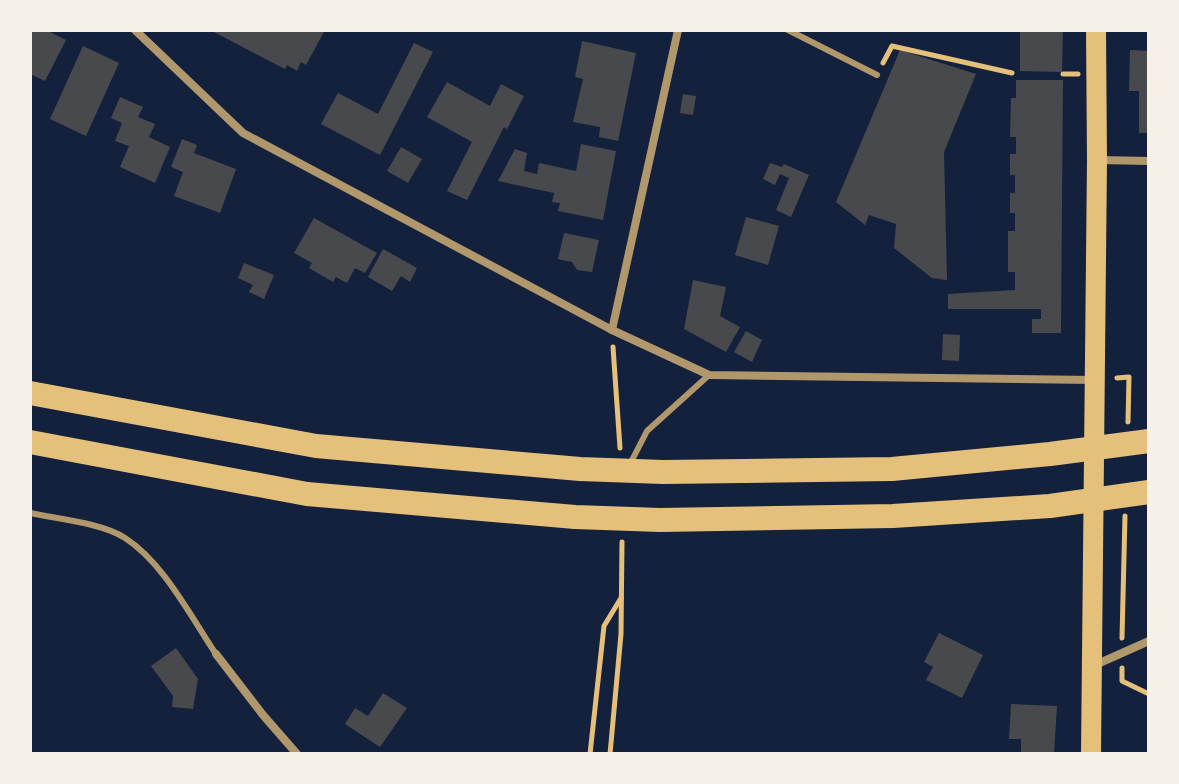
<svg xmlns="http://www.w3.org/2000/svg" width="1179" height="784" viewBox="0 0 1179 784" font-family="'Asap Condensed',sans-serif">
  <style>
    .building { fill: #48494c }
    .lines { fill: none; stroke-linecap: round; stroke-linejoin: round }
    .path { stroke: #e5c07b; stroke-width: 5 }
    .service { stroke: #b1986c; stroke-width: 6 }
    .minor { stroke: #b1986c; stroke-width: 8 }
    .primary { stroke: #e5c07b; stroke-width: 20 }
    .motorway { stroke: #e5c07b; stroke-width: 24 }
  </style>
  <rect width="100%" height="100%" fill="#14213d"/>
  <g class="building">
    <path d="M30 30H46L66 40 45 81 30 74Z"/>
    <path d="M210 30 282 31 325 30 306 65 301 62 297 71 287 65 285 69Z"/>
    <path d="M1020 30H1063L1062 72 1020 71Z"/>
    <path d="M582 41 636 53 618 141 599 137 600 127 573 122 583 79 575 77Z"/>
    <path d="M414 43 433 52 380 155 321 124 338 93 378 114Z"/>
    <path d="M83 46 119 63 86 136 50 119Z"/>
    <path d="M900 50 976 74 944 152 947 280 932 278 894 248 896 224 869 215 865 225 836 202Z"/>
    <path d="M1130 50 1149 51V133H1139V91H1129Z"/>
    <path d="M1016 80H1063L1061 333H1032V319H1041V309H948V294L1015 290V272H1008V231H1015V213H1010V193H1015V175H1010V154H1016V137H1010L1011 98H1016Z"/>
    <path d="M447 82 490 106 501 84 524 96 507 129 504 127 467 200 447 191 472 142 427 117Z"/>
    <path d="M683 94 696 96 693 115 680 113Z"/>
    <path d="M120 97 143 107 138 117 155 124 149 137 170 147 155 183 120 167 129 146 115 141 122 123 111 118Z"/>
    <path d="M182 139 197 145 194 153 236 169 220 213 174 196 183 172 171 167Z"/>
    <path d="M581 144 616 151 603 220 558 211 560 203 552 202 554 193 498 181 515 149 527 153 524 171 537 174 539 163 576 171Z"/>
    <path d="M401 147 422 159 408 183 387 171Z"/>
    <path d="M770 163 782 167 784 164 809 175 791 217 776 210 789 178 780 174 775 185 763 179Z"/>
    <path d="M746 217 779 226 768 265 735 255Z"/>
    <path d="M314 218 377 253 365 273 355 268 347 283 336 277 333 282 309 268 312 263 294 253Z"/>
    <path d="M564 233 599 240 592 272 577 270 572 262 558 259Z"/>
    <path d="M383 249 417 268 410 282 401 276 392 291 368 277Z"/>
    <path d="M244 263 274 275 264 299 249 292 253 285 238 278Z"/>
    <path d="M693 280 726 287 720 316 740 327 726 352 684 329Z"/>
    <path d="M746 331 762 340 752 362 734 352Z"/>
    <path d="M943 334 960 335 959 361 942 360Z"/>
    <path d="M939 633 983 655 962 698 926 680 933 667 924 662Z"/>
    <path d="M176 648 198 679 193 709 172 707 173 696 151 666Z"/>
    <path d="M383 693 407 708 380 747 345 724 355 708 368 716Z"/>
    <path d="M1011 704 1057 706 1054 754H1021V739H1009Z"/>
  </g>
  <g class="lines">
    <g class="path">
      <path d="M883 63 892 46 1012 73"/>
      <path d="M1063 74H1078"/>
      <path d="M613 347 620 448"/>
      <path d="M1117 378 1129 377 1128 422"/>
      <path d="M1122 638 1125 516"/>
      <path d="M1122 668V681L1149 694"/>
      <path d="M590 754 604 626 621 598"/>
      <path d="M610 754 621 634 622 542"/>
    </g>
    <g class="service">
      <path d="M788 30 877 75"/>
      <path d="M630 464 647 431 709 375"/>
      <path d="M30 513C58 519 102 523 125 538 163 562 191 617 216 654"/>
    </g>
    <g class="minor">
      <path d="M135 30 243 133 612 330 709 375 1094 380"/>
      <path d="M1098 160 1149 161"/>
      <path d="M612 330 678 30"/>
      <path d="M216 654 263 715 297 754"/>
      <path d="M1095 665 1149 641"/>
    </g>
    <path class="primary" d="M1091 754 1097 160 1096 30"/>
    <g class="motorway">
      <path d="M30 393 316 446 580 469 663 472 892 469 1050 454 1149 441"/>
      <path d="M30 442 307 494 575 517 660 520 893 516 1050 506 1149 492"/>
    </g>
  </g>
  <rect width="1179" height="784" fill="none" stroke="#f6f1e7" stroke-width="64"/>
</svg>
